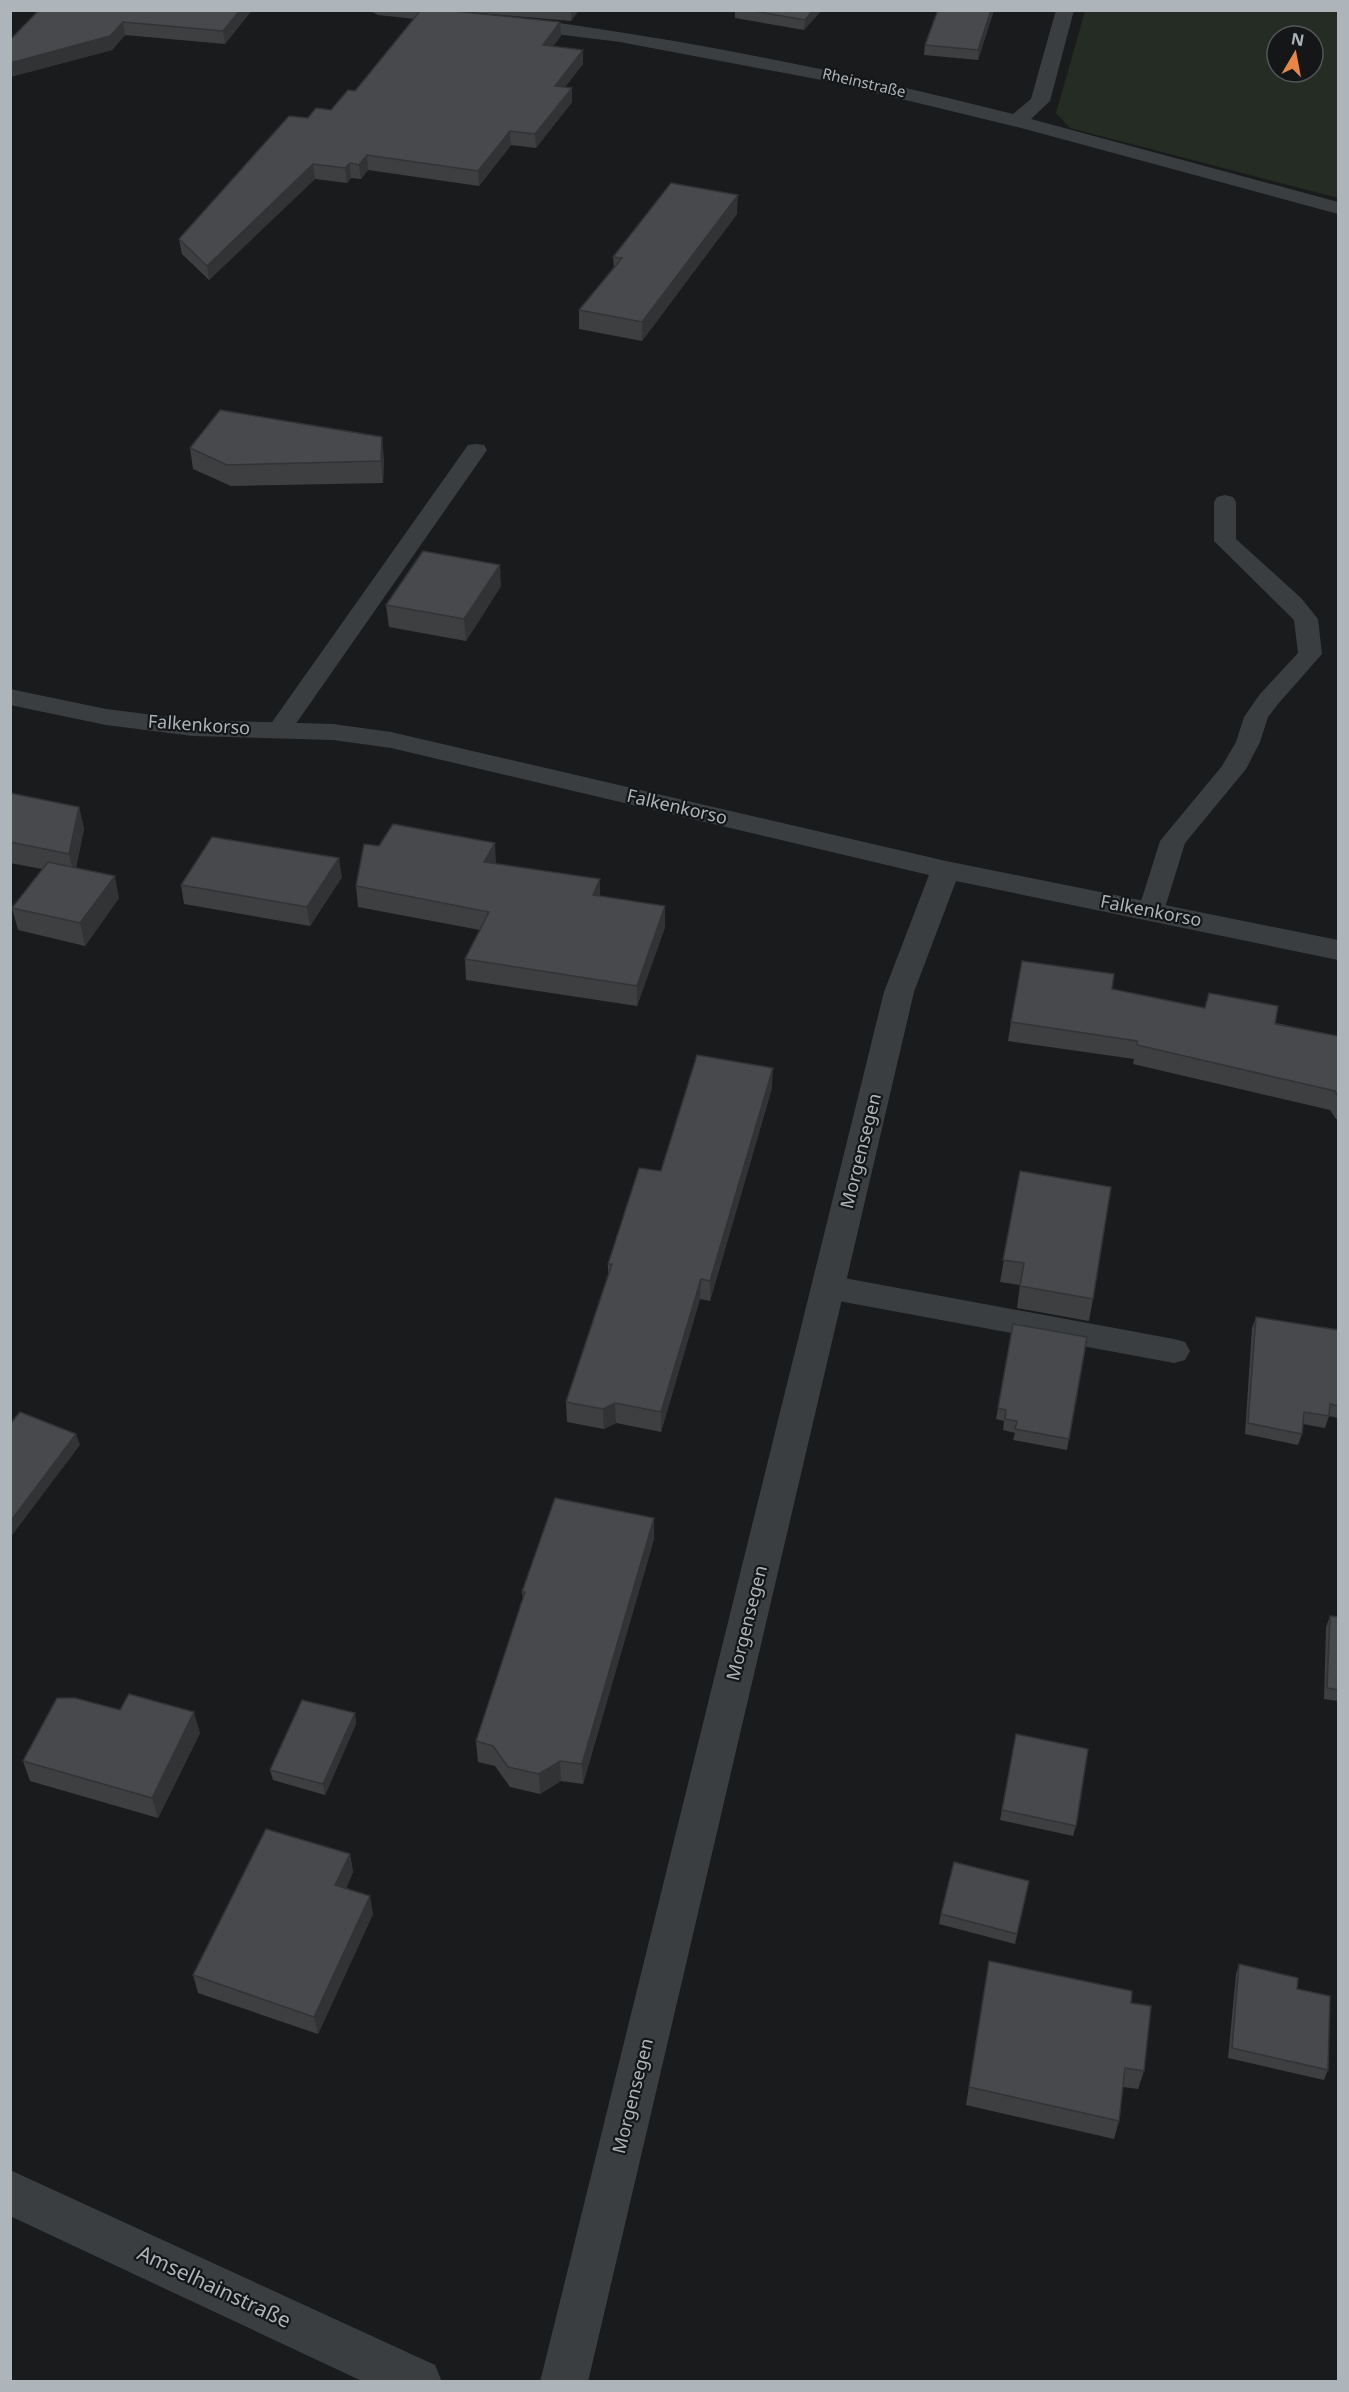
<svg xmlns="http://www.w3.org/2000/svg" width="1349" height="2392" viewBox="0 0 1349 2392" font-family="'Noto Sans',sans-serif">
  <style>
    .green { fill: #252c24; fill-rule: evenodd }
    .lines { fill: none; stroke-linecap: round; stroke-linejoin: round }
    .service { fill: #3b3e41; fill-rule: evenodd }
    .minor { fill: #3b3e41; fill-rule: evenodd }
    .wall { fill: #3d3f41 }
    .shaded-wall { fill: #323335 }
    .building { fill: #47494c; stroke: #323335; stroke-width: 1.5 }
    .labels { text-anchor: middle; stroke-width: 4.5; stroke-linejoin: round; paint-order: stroke }
    .far-street-label { font-size: 15px; fill: #adb5bb; stroke: #151617 }
    .street-label { font-size: 18px; fill: #adb5bb; stroke: #151617 }
    .near-street-label { font-size: 21px; fill: #adb5bb; stroke: #151617 }
  </style>
  <rect width="100%" height="100%" fill="#1a1b1c"/>
  <path class="green" d="M1085 11H1338V198L1070 128 1056 113ZM1277 36H1313V72H1277Z"/>
  <g class="lines">
    <g class="service">
      <path d="M476 444 484 445 487 450 288 735 279 737 270 735 267 730 270 725 468 445Z"/>
      <path d="M1225 495 1233 497 1236 502V539L1301 598 1314 614 1318 619 1322 654 1278 704 1268 717 1260 742 1246 769 1185 843 1164 911 1160 917 1151 920 1142 917 1138 911 1160 841 1222 766 1236 742 1244 717 1260 694 1298 653 1294 620 1214 541V502L1217 497Z"/>
      <path d="M828 1275 1174 1339 1185 1342 1190 1351 1185 1360 1174 1363 828 1299 817 1295 812 1287 817 1279Z"/>
    </g>
    <g class="minor">
      <path d="M369 10C387 10 463 5 472 18L463 24 378 15Z"/>
      <path d="M1056 10H1074L1050 101 1031 119 1338 202V214L1025 129 827 81 620 42 515 29 506 23 515 17C684 39 848 72 1013 114L1031 99Z"/>
      <path d="M10 689 106 709 193 720 333 724 391 732 946 861 1338 940V960L956 881 914 992 588 2382H540L884 992 929 875 391 748 333 740 193 736 106 725 10 705Z"/>
      <path d="M10 2170 435 2365 442 2382H364L10 2216Z"/>
    </g>
  </g>
  <g class="wall">
    <path d="M39 10H252L225 44 125 35 112 50 10 77V40Z"/>
    <path d="M445 10H579L571 21Z"/>
    <path d="M735 10H822L804 30 735 18Z"/>
    <path d="M994 10 978 60 924 55 925 45Z"/>
    <path d="M561 36 553 46 583 64 565 87 572 102 536 148 511 145 479 186 368 170 361 179 351 178 347 183 315 179 209 280 182 254 179 239 308 118 331 110 355 91Z"/>
    <path d="M737 214 642 341 579 329V310L614 268 613 257Z"/>
    <path d="M190 448 384 458 383 483 231 486 193 469Z"/>
    <path d="M501 586 466 641 389 627 386 605Z"/>
    <path d="M10 793 79 807 84 829 76 868 119 898 85 946 18 930 12 908 42 869 10 863Z"/>
    <path d="M496 864 600 879V896L665 927 637 1006 466 980 465 959 480 930 358 907 356 886Z"/>
    <path d="M342 877 310 926 184 904 181 885Z"/>
    <path d="M1112 989 1338 1036V1119H1336L1330 1110 1133 1064 1134 1059 1008 1041 1011 1022Z"/>
    <path d="M772 1088 710 1301 700 1299 661 1432 616 1423 604 1429 567 1422 566 1402 608 1275V1264L661 1171Z"/>
    <path d="M1020 1171 1093 1299 1089 1321 1017 1308 1020 1285 1000 1282Z"/>
    <path d="M1256 1317 1338 1330V1418L1329 1416 1325 1428 1303 1424 1302 1434 1298 1445 1245 1434 1252 1328Z"/>
    <path d="M1013 1324 1087 1337 1067 1450 1013 1440 1015 1433 1003 1430 1004 1421 996 1419Z"/>
    <path d="M654 1539 583 1784 561 1781 540 1794 510 1787 495 1766 478 1762 476 1741 523 1600 522 1592Z"/>
    <path d="M1330 1616 1338 1617V1701L1324 1699 1326 1627Z"/>
    <path d="M120 1710 200 1733 158 1818 30 1781 23 1761Z"/>
    <path d="M355 1713 356 1724 325 1795 273 1780 270 1770Z"/>
    <path d="M1016 1734 1076 1826 1073 1836 1000 1820Z"/>
    <path d="M350 1854 353 1872 346 1889 373 1914 318 2034 198 1993 193 1975Z"/>
    <path d="M1029 1881 1015 1944 939 1924 941 1914Z"/>
    <path d="M989 1961 1131 2003 1144 2071 1138 2089 1123 2087 1119 2121 1114 2139 966 2105Z"/>
    <path d="M1239 1964 1297 1989 1328 2070 1324 2080 1228 2058 1236 1974Z"/>
  </g>
  <g class="shaded-wall">
    <path d="M240 10H252L225 44 223 31Z"/>
    <path d="M572 10H579L571 21V11Z"/>
    <path d="M813 10H822L804 30 805 20Z"/>
    <path d="M991 10H994L978 60V50Z"/>
    <path d="M123 22 125 35 112 50 10 77V63Z"/>
    <path d="M560 22 561 36 544 59 543 45Z"/>
    <path d="M583 50V64L555 100V86Z"/>
    <path d="M572 88V102L536 148 535 134Z"/>
    <path d="M510 131 511 145 479 186 478 171Z"/>
    <path d="M367 155 368 170 361 179 359 165Z"/>
    <path d="M350 163 351 178 347 183 345 168Z"/>
    <path d="M313 164 315 179 209 280 207 266Z"/>
    <path d="M738 195 737 214 642 341V322Z"/>
    <path d="M382 437 384 458 383 483 381 461Z"/>
    <path d="M500 565 501 586 466 641 464 619Z"/>
    <path d="M79 807 84 829 74 876 69 854Z"/>
    <path d="M495 843 496 864 484 862Z"/>
    <path d="M339 858 342 877 310 926 307 907Z"/>
    <path d="M115 876 119 898 85 946 80 923Z"/>
    <path d="M600 879V900L593 895Z"/>
    <path d="M665 906V927L637 1006V986Z"/>
    <path d="M773 1068 772 1088 710 1301V1281Z"/>
    <path d="M701 1279 700 1299 661 1432V1412Z"/>
    <path d="M615 1403 616 1423 604 1429 603 1409Z"/>
    <path d="M76 1434 80 1445 10 1538V1522Z"/>
    <path d="M654 1518V1539L583 1784 582 1764Z"/>
    <path d="M194 1712 200 1733 158 1818 152 1798Z"/>
    <path d="M355 1713 356 1724 325 1795 323 1784Z"/>
    <path d="M560 1761 561 1781 540 1794 539 1774Z"/>
    <path d="M350 1854 353 1872 339 1903 335 1885Z"/>
    <path d="M370 1896 373 1914 318 2034 314 2017Z"/>
  </g>
  <g class="building">
    <path d="M39 10H240L223 31 123 22 110 36 10 63V40Z"/>
    <path d="M421 10H444L560 22 543 45 583 50 555 86 572 88 535 134 510 131 478 171 367 155 359 165 350 163 345 168 313 164 207 266 179 239 289 116 308 118 316 108 331 110 348 90 355 91Z"/>
    <path d="M748 10H813L805 20Z"/>
    <path d="M938 10H991L978 50 925 45Z"/>
    <path d="M671 183 738 195 642 322 579 310 622 258 613 257Z"/>
    <path d="M220 410 382 437 381 461 227 465 190 448Z"/>
    <path d="M423 551 500 565 464 619 386 605Z"/>
    <path d="M10 793 79 807 69 854 10 842Z"/>
    <path d="M393 824 495 843 484 862 600 879 593 895 665 906 637 986 465 959 489 912 356 886 364 844 379 846Z"/>
    <path d="M212 837 339 858 307 907 181 885Z"/>
    <path d="M48 862 115 876 80 923 12 908Z"/>
    <path d="M1022 961 1114 974 1112 989 1205 1008 1209 993 1278 1006 1275 1024 1338 1036V1096L1335 1091 1137 1045V1041L1011 1022Z"/>
    <path d="M697 1055 773 1068 710 1281 701 1279 661 1412 615 1403 603 1409 566 1402 612 1264H608L639 1168 661 1171Z"/>
    <path d="M1020 1171 1111 1187 1093 1299 1020 1286 1024 1263 1003 1260Z"/>
    <path d="M1256 1317 1338 1330V1406L1330 1404 1329 1416 1304 1412 1302 1434 1248 1423Z"/>
    <path d="M1013 1324 1087 1337 1069 1439 1015 1429 1017 1421 1005 1419 1006 1410 998 1408Z"/>
    <path d="M20 1412 76 1434 10 1522V1424Z"/>
    <path d="M555 1498 654 1518 582 1764 560 1761 539 1774 508 1767 493 1746 476 1741 525 1592H522Z"/>
    <path d="M1330 1616 1338 1617V1690L1327 1688Z"/>
    <path d="M129 1694 194 1712 152 1798 23 1761 57 1698H75L120 1710Z"/>
    <path d="M302 1700 355 1713 323 1784 270 1770Z"/>
    <path d="M1016 1734 1088 1749 1076 1826 1002 1810Z"/>
    <path d="M266 1829 350 1854 335 1885 370 1896 314 2017 193 1975Z"/>
    <path d="M954 1862 1029 1881 1017 1934 941 1914Z"/>
    <path d="M989 1961 1132 1991 1131 2003 1151 2006 1144 2071 1125 2068 1119 2121 969 2087Z"/>
    <path d="M1239 1964 1298 1978 1297 1989 1330 1996 1328 2070 1232 2048Z"/>
  </g>
  <g class="labels">
    <g class="far-street-label">
      <text transform="translate(864 83) rotate(13)" y="5">Rheinstraße</text>
    </g>
    <g class="street-label">
      <text transform="translate(199 725) rotate(4)" y="6">Falkenkorso</text>
      <text transform="translate(677 807) rotate(13)" y="6">Falkenkorso</text>
      <text transform="translate(1151 911) rotate(11)" y="6">Falkenkorso</text>
      <text transform="translate(861 1151) rotate(-76)" y="6">Morgensegen</text>
      <text transform="translate(747 1623) rotate(-76)" y="6">Morgensegen</text>
      <text transform="translate(633 2096) rotate(-76)" y="6">Morgensegen</text>
    </g>
    <g class="near-street-label">
      <text transform="translate(214 2287) rotate(25)" y="7">Amselhainstraße</text>
    </g>
  </g>
  <rect width="1349" height="2392" fill="none" stroke="#adb5bb" stroke-width="24"/>
  <g transform="translate(1295 54) rotate(10)"><circle r="28" fill="#151617" stroke="#525659" stroke-width="1.5"/>
  <path d="M0-4.5L10 22L0 15L-10 22Z" fill="#ea8644"/>
  <text y="-9" font-size="16" font-weight="bold" text-anchor="middle" fill="#adb5bb">N</text>
  </g>
</svg>
